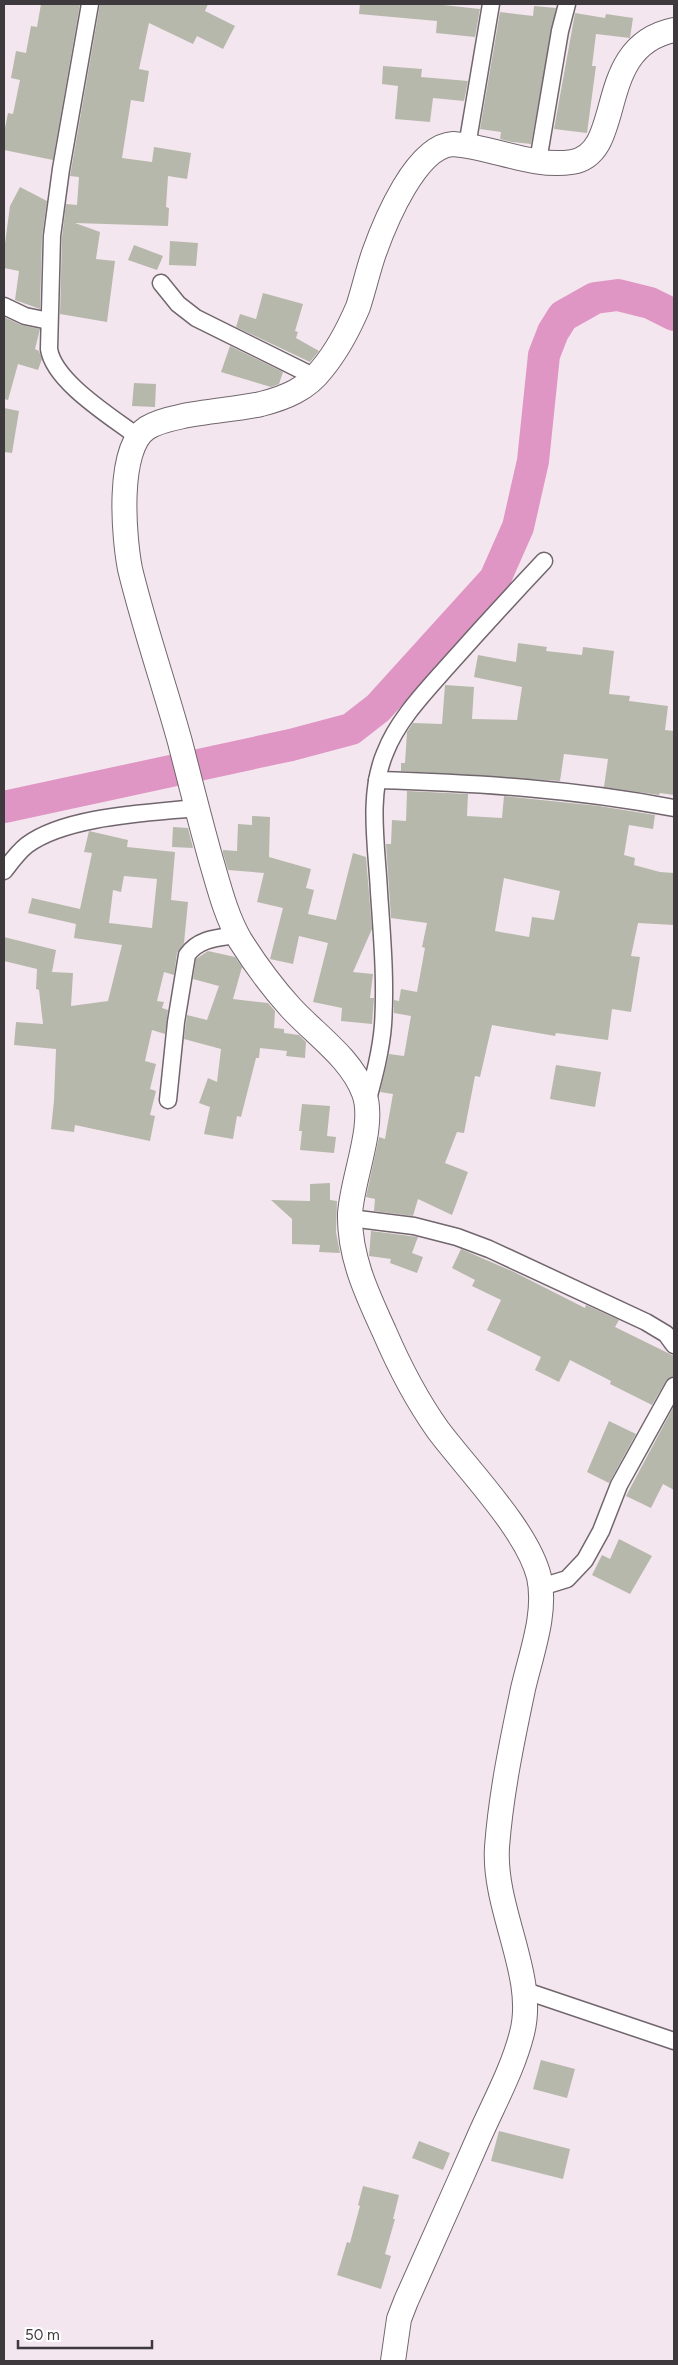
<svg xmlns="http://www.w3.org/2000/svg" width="678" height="2365" viewBox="0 0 678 2365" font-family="Figtree,sans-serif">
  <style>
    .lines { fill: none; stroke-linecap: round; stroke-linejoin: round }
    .river { stroke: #df96c5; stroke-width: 32 }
    .building { fill: #b6b8ab; fill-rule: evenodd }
    .street-casing { stroke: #71666d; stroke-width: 19 }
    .secondary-casing { stroke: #71666d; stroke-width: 26 }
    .street { stroke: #fff; stroke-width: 16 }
    .secondary { stroke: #fff; stroke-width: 24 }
  </style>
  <rect width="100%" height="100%" fill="#f4e6ee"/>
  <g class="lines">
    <path class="river" d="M4 807 291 745 351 729 378 708 495 579 518 527 533 461 544 355 553 332 563 316 595 298 618 295 650 303 674 315"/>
  </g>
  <g class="building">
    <path d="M41 4H80L53 160 4 150V133L8 113 13 114 20 80 11 78 16 51 26 53 31 26 37 27Z"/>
    <path d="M100 4H208L205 11 235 26 223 49 197 36 193 44 149 23 139 69 149 71 144 102 131 100 122 158 152 162 154 147 191 153 187 179 168 176 166 207 169 208 168 226 75 223 100 232 96 259 115 261 107 322 60 314 62 237 66 204 77 205 79 177 70 176Z"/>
    <path d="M360 4H434L480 9 475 37 436 33 437 21 359 14Z"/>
    <path d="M534 6 556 8 531 144 512 142 500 139 501 132 480 129 500 12 533 16Z"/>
    <path d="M575 13 605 18 606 14 633 18 630 38 596 34 592 66H596L587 133 554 129Z"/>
    <path d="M383 66 422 69 421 77 468 81 464 101 433 98 430 122 395 119 398 86 382 84Z"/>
    <path d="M20 187 47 201 42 236 40 309 15 300 19 271 4 268V251L10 206Z"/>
    <path d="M170 241 198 243 196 266 169 265Z"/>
    <path d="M134 245 163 256 157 270 128 260Z"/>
    <path d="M263 293 303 304 295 331 298 332 296 338 319 351 310 362 236 327 240 314 256 319Z"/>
    <path d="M4 317 21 325 40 329 35 349 39 351 42 359 38 370 18 364 8 400 4 399Z"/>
    <path d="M230 346 283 372 279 384 271 387 221 372Z"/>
    <path d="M134 383 156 384 155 407 132 406Z"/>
    <path d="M4 408 19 411 12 453 4 452Z"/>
    <path d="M518 643 547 647 546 651 582 655 583 647 614 651 609 694 630 696 629 701 668 706 665 730 674 731V795L660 793 659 795 604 787 608 759 564 754 560 781 401 771V763H405L407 732 413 723 442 724 445 685 474 687 472 719 517 720 522 687 474 677 478 655 516 662Z"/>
    <path d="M407 791 468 794 467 816 502 818 504 796 599 806 655 815 653 829 629 825 624 855 635 858 634 865 660 872 674 873V925L638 923 631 956 640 957 631 1012 612 1009 608 1040 556 1033 555 1036 492 1025 480 1077 475 1076 464 1133 457 1132 445 1163 468 1172 452 1215 418 1199 413 1216 374 1211 375 1199 366 1197 379 1137 385 1139 393 1094 380 1092 389 1054 404 1056 411 1016 394 1013V1000L399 1001 401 989 417 992 425 948 422 947 427 923 391 918 386 844H391L392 820 406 821ZM504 878 560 891 554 920 532 917 529 937 495 931Z"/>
    <path d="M252 816 270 817 269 857 311 869 306 888 314 890 308 914 336 920 353 853 366 857 372 929 353 972 373 974 370 998H374L372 1024 341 1021 342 1008 313 1002 328 943 299 936 293 964 270 959 283 908 257 902 264 873 228 870 223 853V850L237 851 238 824 252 825Z"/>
    <path d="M173 827 188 828 193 848 172 847Z"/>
    <path d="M89 831 128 840 127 847 175 852 171 900 188 902 184 943 177 953 174 975 164 972 157 1001 164 1002 162 1008 168 1010 165 1034 152 1030 145 1061 156 1064 150 1089 156 1091 150 1115 155 1116 150 1141 75 1125 74 1132 51 1129 54 1101 56 1049 14 1045 16 1022 43 1024 39 990 36 989 37 969 4 961V937L56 950 52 972 73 973 71 1006 108 1001 122 945 74 938 76 924 28 913 32 898 80 909 92 853 84 852ZM124 876 157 879 152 928 109 923 113 890 121 892Z"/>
    <path d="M208 951 235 957 242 967 233 999 268 1003 275 1011 274 1028 284 1029V1033L299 1035 306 1042 305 1058 286 1056 287 1051 260 1048 259 1058H256L241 1117 237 1116 233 1139 204 1134 210 1107 199 1103 208 1078 217 1082 221 1049 184 1039 187 1015 207 1020 219 986 193 979 196 959Z"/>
    <path d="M556 1065 601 1072 595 1107 550 1099Z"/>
    <path d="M302 1104 330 1106 327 1136 336 1137 334 1153 300 1150 302 1131H299Z"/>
    <path d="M330 1183V1200L337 1201 336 1232 340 1253 319 1252 320 1245 292 1244V1219L271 1200 310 1201V1184Z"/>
    <path d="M371 1231 418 1237 412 1253 423 1257 417 1273 390 1263 391 1259 369 1256Z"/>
    <path d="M461 1249 512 1271 585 1308 586 1305 619 1320 615 1327 674 1356V1376L666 1381 652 1405 610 1384 611 1381 570 1360 559 1382 535 1370 541 1357 487 1330 501 1300 472 1286 475 1280 452 1268Z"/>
    <path d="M674 1406V1490L663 1484 651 1508 626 1496Z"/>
    <path d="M609 1421 636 1434 609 1483 587 1472Z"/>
    <path d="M619 1539 652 1556 630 1594 592 1575 602 1555 610 1559Z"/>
    <path d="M541 2060 575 2069 567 2098 533 2089Z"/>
    <path d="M499 2131 570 2149 563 2179 491 2161Z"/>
    <path d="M419 2141 450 2153 443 2170 412 2158Z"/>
    <path d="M363 2186 399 2195 393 2219H395L385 2254 391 2256 381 2289 337 2275 347 2242 350 2243 360 2206 358 2205Z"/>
  </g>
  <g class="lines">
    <defs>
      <g id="street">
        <path d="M90 4 61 169 52 236 49 349C54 382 112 417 138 437"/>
        <path d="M467 146 491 4"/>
        <path d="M538 161 560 31 567 4"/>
        <path d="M161 283 178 304 196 318 315 377"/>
        <path d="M4 306 25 316 49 321"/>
        <path d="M377 780C478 783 575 789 674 808"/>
        <path d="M4 871C11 862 18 852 27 845 66 816 148 813 196 808"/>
        <path d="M168 1100 176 1022 187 955C199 938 218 938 237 935"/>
        <path d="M367 1103C374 1077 381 1051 383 1025 386 981 382 936 379 892 377 848 367 795 385 753 397 721 424 693 447 667 479 631 511 596 544 561"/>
        <path d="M350 1218 414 1226 457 1237 489 1249 646 1322 666 1334 674 1345"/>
        <path d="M541 1587 567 1579 585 1560 601 1531 619 1485 674 1386"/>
        <path d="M523 1990 674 2041"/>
      </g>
      <path id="secondary" d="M393 2361 399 2319 406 2301C430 2247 455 2192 479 2137 494 2103 513 2069 522 2033 537 1976 493 1909 497 1847 501 1794 512 1741 523 1689 531 1654 547 1613 539 1577 528 1531 468 1470 438 1430 416 1399 399 1366 384 1331 367 1294 349 1256 350 1214 352 1178 376 1125 364 1093 351 1058 316 1035 291 1008 272 987 255 964 240 940 226 916 219 887 211 860 200 821 190 781 180 742 164 684 144 627 130 569 124 538 116 448 147 428 171 413 230 411 261 404 285 398 307 389 322 369 337 351 349 328 358 307 364 289 368 270 374 253 385 222 416 146 453 144 493 147 532 168 572 162 627 153 592 47 674 30"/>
    </defs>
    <use href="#street" class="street-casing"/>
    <use href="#secondary" class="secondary-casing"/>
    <use href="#street" class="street"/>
    <use href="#secondary" class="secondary"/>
  </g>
  <rect width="678" height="2365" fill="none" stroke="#3e393c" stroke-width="10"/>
  <path d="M18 2340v8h134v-8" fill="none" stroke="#3e393c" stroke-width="2.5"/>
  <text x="25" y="2340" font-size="15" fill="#3e393c" stroke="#ffffff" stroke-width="4" paint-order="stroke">50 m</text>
</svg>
